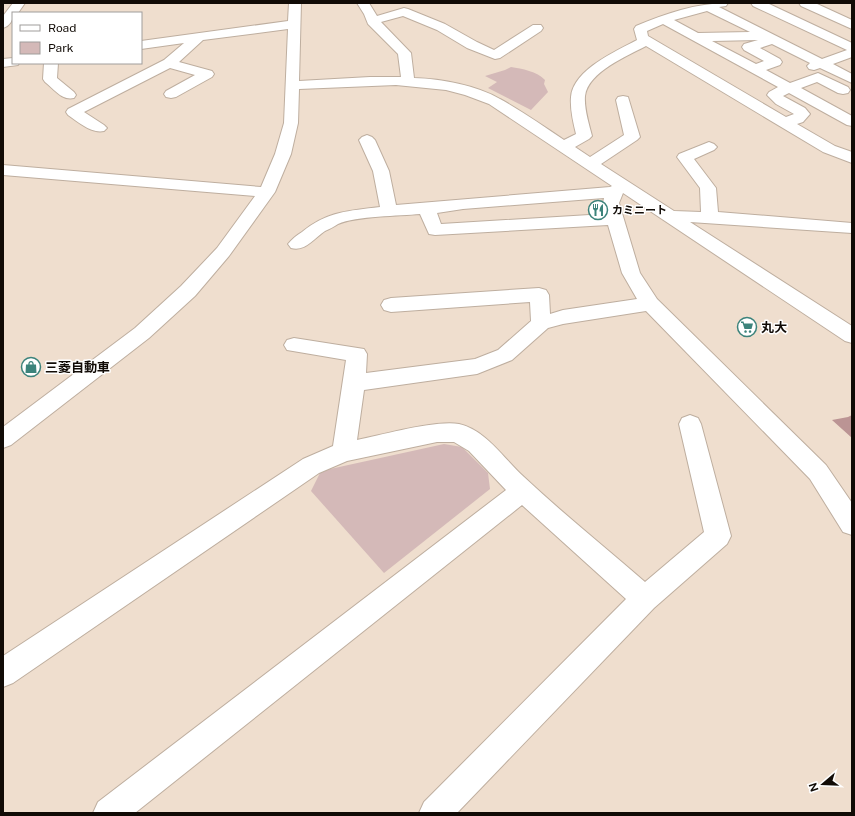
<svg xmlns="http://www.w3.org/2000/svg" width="855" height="816" viewBox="0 0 855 816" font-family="'Public Sans','Noto Sans JP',sans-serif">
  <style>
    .green { fill: #d4b9b8 }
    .forest { fill: #bb9494 }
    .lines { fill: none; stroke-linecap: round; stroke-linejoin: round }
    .minor-casing { stroke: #beae9f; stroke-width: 2 }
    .minor { fill: #fff; fill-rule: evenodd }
    .labels { text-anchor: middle; stroke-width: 3; stroke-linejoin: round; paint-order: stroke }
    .far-poi-label { font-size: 11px; font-weight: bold; fill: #110b06; stroke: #fff; text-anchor: start }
    .poi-label { font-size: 13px; font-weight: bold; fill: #110b06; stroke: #fff; text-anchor: start }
  </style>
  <rect width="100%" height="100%" fill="#efdece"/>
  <g class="green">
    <path d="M511 67C522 69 537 71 545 80L544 84 548 92 531 110 488 88 497 82 485 76 505 70Z"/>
    <path d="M444 444 462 447 488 473 490 489 384 573 311 491 321 471Z"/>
  </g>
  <path class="forest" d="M852 415V438L832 420 848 417Z"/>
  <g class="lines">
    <defs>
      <g id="minor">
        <path d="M13 3H25L18 13H13C13 20 10 26 3 28V16Z"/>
        <path d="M289 3H301L299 81 370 77H401L398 54 368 24 364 14 357 3H369L377 16 404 8 408 9 445 24 477 42 494 50 533 25H541L543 28 541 31 500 58 495 59 467 48 437 30 403 16 381 22 411 53 414 78C442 79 476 85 500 99 522 111 543 126 564 140L576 134C573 122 570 109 571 97 573 70 616 51 637 40L634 29 636 26C665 14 696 3 728 3L726 6 719 7 822 59 847 50 753 6 751 3H767L852 43V57L833 64 852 74V83L820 68 814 70 809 69 807 66 810 63 772 44 760 48 780 59 782 62 780 65 766 70 790 83 818 73 848 87 850 90 848 93 843 94 838 93 817 82 801 88 852 116V126L847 125 789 93 783 96 805 108 810 114 803 122 797 124 835 146 852 152V163L823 152 646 46C627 56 588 72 585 96 584 109 589 124 592 136L589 139 575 147 590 157 624 135 616 100 618 97 623 96 628 97 640 137 637 140 601 164 674 211 701 212 700 188 677 157 679 154 709 142 714 144 717 147 714 150 694 159 716 188 718 212 852 223V233L690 222 852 326V343L845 341 623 193 619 203 640 273 657 299 826 465 852 503V535L843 532 810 479 646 311 563 324 548 328 512 360 477 374 364 390 357 440C382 435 435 420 459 424 486 430 504 459 524 477 562 513 605 547 645 582L704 532 679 424 682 418 690 415 698 418 701 424 731 536 727 544 654 608 457 813H419L424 802 626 599 522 505 135 813H93L98 802 506 490 469 451 454 442H437L347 461 319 473 13 683 3 687V656L303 459 333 446 346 360 287 350 284 345 287 340 294 338 364 349 367 354 366 373 475 359 498 350 531 321 530 302 391 312 384 310 381 305 384 300 391 298 539 288 546 290 549 295 550 314 563 310 637 299 622 273 608 225 435 235 429 234 420 214C400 216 356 216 338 224 334 227 329 229 325 231 313 239 305 252 291 248L288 244C292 239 297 235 302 232 328 211 348 211 380 207L373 171 359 140 362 137 367 135 372 137 375 140 389 171 396 205 610 187 612 186 489 104 465 95 446 90 396 85 299 89 298 123 291 154 275 192 229 256 195 296 149 338 11 445 3 448V427L135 328 181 286 217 248 255 196 3 175V165L261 187 275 154 284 123 288 29 203 40 179 62 212 71 214 74 212 77 176 97 171 98 166 97 164 94 166 91 195 75 170 68 84 112 104 125 107 128 104 131C92 134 78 122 68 115L66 112 68 109 164 60 184 43 141 49V41L288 21ZM707 11 750 32 698 33 674 20ZM663 24 778 87 769 92 767 95 776 104 794 114 786 117 648 36 647 31ZM758 40 744 44 742 47 744 50 764 61 756 64 712 41ZM604 198 603 203 606 214 441 224 437 213 463 209Z"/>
        <path d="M799 3H815L852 20V29L801 6Z"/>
        <path d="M13 58V63H19L18 65 3 67V59Z"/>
        <path d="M44 63H58L57 78 74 92 76 95 74 98C62 101 54 89 45 82L43 79Z"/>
      </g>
    </defs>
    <use href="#minor" class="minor-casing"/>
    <use href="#minor" class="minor"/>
  </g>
  <defs>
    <symbol id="restaurant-ring" viewBox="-11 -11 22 22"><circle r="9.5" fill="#fff" stroke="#3c837b" stroke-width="1.5"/><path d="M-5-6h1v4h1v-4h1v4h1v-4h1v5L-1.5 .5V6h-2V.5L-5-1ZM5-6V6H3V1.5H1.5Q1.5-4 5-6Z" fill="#3c837b"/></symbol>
    <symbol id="supermarket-ring" viewBox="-11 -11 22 22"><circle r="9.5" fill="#fff" stroke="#3c837b" stroke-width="1.5"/><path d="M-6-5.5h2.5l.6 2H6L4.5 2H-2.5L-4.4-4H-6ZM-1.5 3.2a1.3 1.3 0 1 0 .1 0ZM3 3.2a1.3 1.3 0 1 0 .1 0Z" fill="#3c837b"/></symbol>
    <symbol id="shop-ring" viewBox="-11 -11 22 22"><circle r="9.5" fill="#fff" stroke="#3c837b" stroke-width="1.5"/><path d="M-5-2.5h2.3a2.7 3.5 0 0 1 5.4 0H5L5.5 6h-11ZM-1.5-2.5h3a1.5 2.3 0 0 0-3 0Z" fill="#3c837b"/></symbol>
  </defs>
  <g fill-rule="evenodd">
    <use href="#restaurant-ring" x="587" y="199" width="22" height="22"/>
    <use href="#supermarket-ring" x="736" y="316" width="22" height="22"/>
    <use href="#shop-ring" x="20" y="356" width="22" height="22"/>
  </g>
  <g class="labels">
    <g class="far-poi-label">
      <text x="612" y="214">カミニート</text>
    </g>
    <g class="poi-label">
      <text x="761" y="332">丸大</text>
      <text x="45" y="372">三菱自動車</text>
    </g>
  </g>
  <rect width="855" height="816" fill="none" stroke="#110b06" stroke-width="8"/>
  <rect x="12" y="12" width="130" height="52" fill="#ffffff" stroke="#a09d9b"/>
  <rect x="20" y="25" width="20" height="6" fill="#ffffff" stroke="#a09d9b"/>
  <text x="48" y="32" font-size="12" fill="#110b06">Road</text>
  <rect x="20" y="42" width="20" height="12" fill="#d4b9b8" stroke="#a09d9b"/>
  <text x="48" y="52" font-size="12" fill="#110b06">Park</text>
  <g transform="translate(823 784) rotate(251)" stroke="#ffffff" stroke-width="3" paint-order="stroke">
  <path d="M0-3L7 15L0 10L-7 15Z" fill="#110b06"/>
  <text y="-6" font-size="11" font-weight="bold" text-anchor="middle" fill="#110b06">N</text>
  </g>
</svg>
